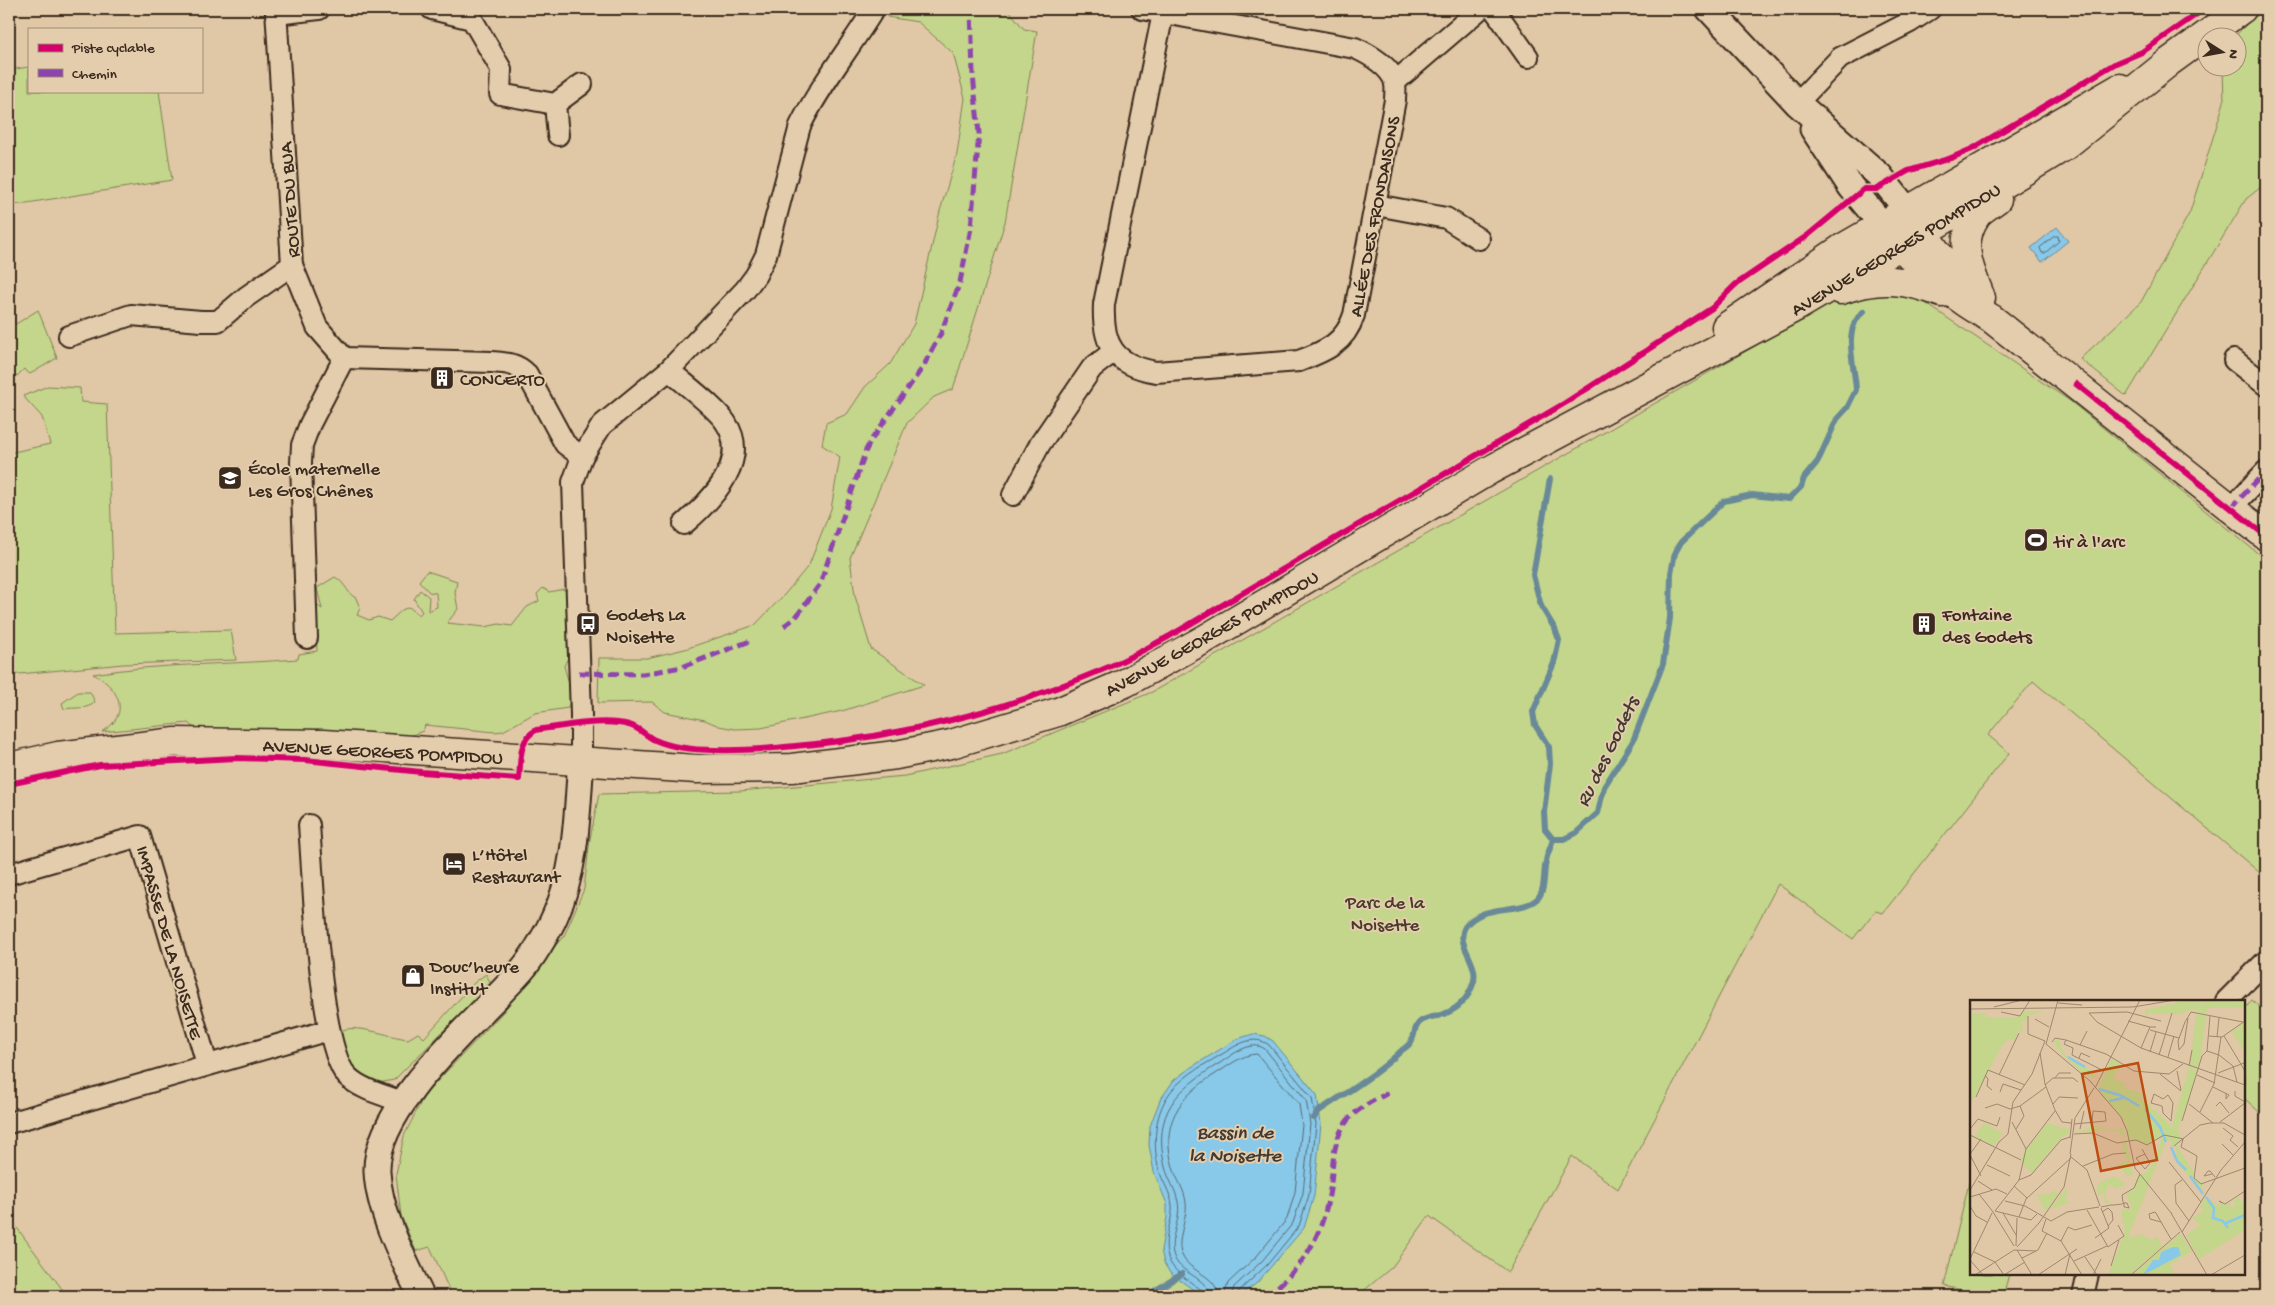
<svg xmlns="http://www.w3.org/2000/svg" width="2275" height="1305" viewBox="0 0 2275 1305" font-family="'Gochi Hand',sans-serif">
  <style>
    .green { fill: #c3d68b; stroke: #7f8054 }
    .water { fill: #88c8e9; stroke: #698998 }
    .lines { fill: none; stroke-linecap: round; stroke-linejoin: round }
    .shore { stroke: #5a696f; stroke-width: 1 }
    .stream { stroke: #698998; stroke-width: 6 }
    .minor-casing { stroke: #3b2a1e; stroke-width: 24 }
    .tertiary-casing { stroke: #3b2a1e; stroke-width: 29 }
    .secondary-casing { stroke: #3b2a1e; stroke-width: 31 }
    .minor { stroke: #e3cdad; stroke-width: 20 }
    .tertiary { stroke: #e3cdad; stroke-width: 25 }
    .secondary { stroke: #e3cdad; stroke-width: 28 }
    .quiet { stroke: #8e44ad; stroke-width: 5; stroke-dasharray: 10 5; stroke-linecap: butt }
    .cycleway-casing { stroke: #e3cdad; stroke-width: 9 }
    .cycleway { stroke: #d6006c; stroke-width: 6 }
    .labels { text-anchor: middle; stroke-width: 4; stroke-linejoin: round; paint-order: stroke }
    .street-label { font-size: 19px; fill: #3b2a1e; stroke: #e3cdad }
    .poi-label { font-size: 19px; fill: #3b2a1e; stroke: #e3cdad; text-anchor: start }
    .park-label { font-size: 19px; fill: #493b29; stroke: #e3cdad }
    .water-label { font-size: 20px; font-style: italic; fill: #433a32; stroke: #e3cdad }
    .inset-river { fill: none; stroke: #88c8e9; stroke-width: 2.5 }
    .inset-road { fill: none; stroke: #9e886f; stroke-width: 1 }
    .view { fill: #bd4d10; fill-opacity: 0.15; stroke: #bd4d10; stroke-width: 2.5 }
    .inset-edge { fill: none; stroke: #3b2a1e; stroke-width: 2.5 }
  </style>
  <rect width="100%" height="100%" fill="#e0c7a5"/>
  <filter id="ink" filterUnits="userSpaceOnUse"><feTurbulence type="fractalNoise" baseFrequency=".02" numOctaves="2"/><feDisplacementMap in="SourceGraphic" scale="10" xChannelSelector="R" yChannelSelector="G"/><feConvolveMatrix kernelMatrix="1 2 1 2 8 2 1 2 1" color-interpolation-filters="sRGB"/></filter>
  <g filter="url(#ink)">
    <g class="green">
      <path d="M891 9H1011V13L1024 29 1037 31 1005 222 953 389 934 397 907 423 850 558 855 596 871 649 924 685 842 711 761 728 735 729 719 726 705 720 665 712 652 702 598 703 599 658H647L685 649 755 625 785 594 809 565 831 509 840 457 822 445 826 423 847 414 865 387 890 364 914 324 940 211 957 154 965 98 953 53 918 22 887 17Z"/>
      <path d="M2266 9V183L2246 199 2126 396 2080 359 2141 302 2190 212 2224 102 2223 68H2238V38L2234 37 2251 20Z"/>
      <path d="M29 67V91H159L172 180 14 205 11 181H9V70Z"/>
      <path d="M1856 288 1912 294 2070 401 2266 560V878L2033 681 1988 735 2009 753 1883 913 1875 911 1853 939 1778 884 1618 1189 1572 1156 1508 1272 1429 1216 1392 1267 1361 1293 1365 1296H452L430 1247 416 1251 401 1216 396 1174 404 1136 425 1094 504 1011 540 963 564 936 584 889 590 839 599 794 740 791 905 776 1002 754 1152 692Z"/>
      <path d="M9 310 16 324 38 310 57 358 30 374 24 369 17 376 9 368 12 361 9 357Z"/>
      <path d="M48 386 80 388 81 402 107 404 115 633 231 630 236 660 123 664 9 675V453L50 444 42 417 23 396Z"/>
      <path d="M427 571 457 581 455 593 458 609 447 623 485 627 499 624 512 626 527 607 539 601 537 594 543 588 549 592 564 589 570 600 568 631 572 639V649L564 666 572 694 568 708 535 713 503 731 495 732 425 725 423 731 409 736 197 730 188 723 102 732C132 714 119 687 93 674 160 663 230 665 298 659L299 654 317 651 315 604 322 609 317 588 335 577C346 583 347 594 356 598L360 608 357 615 369 620 378 617 390 621 402 610 409 607 419 615 422 612 414 599 420 590 429 597 428 611 437 607 436 593 429 592 419 581Z"/>
      <path d="M78 692H90L95 702C88 710 75 707 64 709L62 703Z"/>
      <path d="M486 974 491 984 394 1080 378 1083 365 1077 345 1057 338 1032C354 1022 389 1037 408 1039L418 1033 424 1038 475 982Z"/>
      <path d="M2252 1000 2266 1013V1118L2244 1098V1010Z"/>
      <path d="M1971 1175V1274H2009L2003 1296H1988L1944 1286Z"/>
      <path d="M9 1217 65 1293 69 1296H9Z"/>
    </g>
    <g class="water">
      <path d="M2057 227 2068 241 2042 262 2031 248Z"/>
      <path d="M1253 1034 1265 1036 1273 1041 1317 1095 1321 1124 1314 1196 1304 1228 1257 1283 1239 1296H1202L1170 1273 1164 1263 1161 1250 1167 1217V1204L1154 1172 1149 1145 1150 1126 1160 1100 1174 1080 1190 1068 1237 1039Z"/>
    </g>
    <g class="lines">
      <g class="shore">
        <path d="M2055 236H2058L2059 241 2045 253H2042L2040 248Z"/>
        <path d="M1204 1296 1203 1291C1180 1274 1162 1267 1167 1235 1169 1224 1173 1216 1172 1205 1171 1193 1162 1181 1159 1170 1151 1140 1155 1103 1180 1082 1193 1070 1209 1062 1224 1053 1238 1044 1254 1034 1269 1045L1312 1098 1316 1124 1309 1195 1299 1226 1267 1265 1239 1291 1238 1296"/>
        <path d="M1210 1296C1209 1279 1182 1274 1175 1259 1166 1240 1182 1222 1178 1202 1176 1190 1168 1179 1165 1167 1152 1112 1177 1089 1220 1063 1232 1055 1251 1039 1265 1049L1306 1100 1310 1124 1303 1193 1293 1223 1262 1261 1234 1287 1231 1296"/>
        <path d="M1218 1296C1217 1274 1189 1273 1182 1255 1175 1241 1188 1219 1186 1203 1185 1190 1176 1179 1173 1167 1160 1125 1178 1097 1214 1075 1227 1067 1242 1054 1257 1054L1299 1104 1302 1125 1295 1192 1287 1219 1257 1256 1228 1283 1224 1296"/>
      </g>
      <g class="stream">
        <path d="M1550 479 1533 575 1541 606 1555 629 1559 640 1554 663 1533 712 1535 725 1549 747 1550 764 1544 812 1545 829 1553 839"/>
        <path d="M1314 1118 1319 1111C1347 1092 1378 1074 1402 1050 1405 1048 1409 1045 1411 1042 1415 1036 1414 1026 1420 1022 1426 1017 1434 1017 1441 1015 1457 1010 1468 999 1473 984 1481 963 1454 944 1465 927 1482 902 1521 915 1538 898 1546 889 1543 872 1546 861 1547 854 1551 847 1553 839H1564L1576 833 1598 813 1604 787 1633 741 1663 664 1670 618 1671 573 1675 553 1681 542 1724 501 1752 495 1789 499 1801 487 1804 478 1818 461 1837 419 1847 408 1856 390C1855 365 1841 329 1864 311"/>
        <path d="M1146 1296 1182 1274"/>
      </g>
      <defs>
        <g id="minor">
          <path d="M276 9 292 265 317 327 344 358"/>
          <path d="M432 9 472 19 501 69 500 94 555 104 582 84"/>
          <path d="M1142 9 1355 48C1369 54 1393 68 1395 84 1396 89 1395 95 1395 100L1354 315C1345 343 1326 351 1299 361L1156 372C1114 365 1102 345 1104 304L1163 13"/>
          <path d="M1494 9 1528 57"/>
          <path d="M276 14 319 9"/>
          <path d="M1395 82 1480 9"/>
          <path d="M1797 103 1840 58 1910 22 1930 9"/>
          <path d="M555 104 558 135"/>
          <path d="M1376 205 1446 218 1479 239"/>
          <path d="M69 336 131 315 201 321H218L246 297 292 265"/>
          <path d="M344 358 492 362C506 363 516 363 527 374L565 444 582 457"/>
          <path d="M2234 360 2266 385"/>
          <path d="M669 370C683 383 717 408 726 423 751 461 711 501 684 524"/>
          <path d="M1013 495 1040 444 1092 368 1113 352"/>
          <path d="M2231 508 2266 471"/>
          <path d="M307 638 301 462 302 445 310 424 344 358"/>
          <path d="M581 760V714L573 482 582 457 602 425 669 370 745 290 756 275 766 255 800 126C820 85 850 48 874 9"/>
          <path d="M309 825C313 873 319 1046 347 1076 361 1090 384 1095 402 1102"/>
          <path d="M9 874 140 836 207 1064"/>
          <path d="M2226 1001 2266 961"/>
          <path d="M9 1123 329 1030"/>
          <path d="M2083 1296 2088 1274"/>
        </g>
        <g id="tertiary">
          <path d="M1709 9 1797 103 1880 176 1907 210"/>
          <path d="M1813 129 1851 187 1896 241"/>
          <path d="M421 1296C404 1260 379 1213 377 1172 374 1106 479 1019 521 971 532 959 549 930 555 916 577 868 577 811 581 760"/>
        </g>
        <g id="secondary">
          <path d="M1912 217 1938 254 1974 291"/>
          <path d="M1900 245C1927 275 1957 299 1992 319L2266 536"/>
          <path d="M1841 290C1878 276 1906 279 1942 293"/>
          <path d="M1981 298C1970 270 1957 244 1976 216 1980 210 1991 204 1997 199"/>
          <path d="M1726 327 1841 249 2120 88"/>
          <path d="M9 767 58 756 176 742 323 744 697 769 792 768 896 755 951 744 1058 712 1125 683 1205 639 1490 470 1798 306 1952 215 2065 146 2169 62 2242 9"/>
        </g>
      </defs>
      <use href="#minor" class="minor-casing"/>
      <use href="#tertiary" class="tertiary-casing"/>
      <use href="#secondary" class="secondary-casing"/>
      <use href="#minor" class="minor"/>
      <use href="#tertiary" class="tertiary"/>
      <use href="#secondary" class="secondary"/>
      <g class="quiet">
        <path d="M2231 508 2266 471"/>
        <path d="M784 626 796 617 820 584 866 450 872 439 923 367 941 333 960 282 971 228 979 133 973 75 971 9"/>
        <path d="M579 673 643 674 682 667 750 641"/>
        <path d="M1266 1296C1306 1266 1324 1233 1331 1183 1333 1164 1333 1144 1343 1127 1353 1110 1371 1102 1388 1093"/>
      </g>
      <defs>
        <g id="cycleway">
          <path d="M2076 384 2266 536"/>
          <path d="M9 784 100 765 236 758 305 760 421 772 519 779C521 761 518 740 536 730 562 726 604 718 629 725 640 728 646 736 655 740 673 748 695 750 715 750 751 751 787 747 824 743 920 732 1014 707 1104 669 1126 660 1147 648 1168 637L1565 403 1712 308 1735 285 1807 236 1864 189H1877L1908 171 1951 158 1972 149 2116 63 2142 52 2204 9"/>
        </g>
      </defs>
      <use href="#cycleway" class="cycleway-casing"/>
      <use href="#cycleway" class="cycleway"/>
    </g>
  </g>
  <defs>
    <symbol id="building-square" viewBox="-11 -11 22 22"><rect x="-9" y="-9" width="18" height="18" rx="4" fill="#3b2a1e" stroke="#e3cdad"/><path d="M-4-6H4V6H1V3H-1V6H-4ZM-2.5-4.3h1.7v1.8h-1.7ZM.8-4.3h1.7v1.8H.8ZM-2.5-1h1.7V.8h-1.7ZM.8-1h1.7V.8H.8Z" fill="#fff"/></symbol>
    <symbol id="school-square" viewBox="-11 -11 22 22"><rect x="-9" y="-9" width="18" height="18" rx="4" fill="#3b2a1e" stroke="#e3cdad"/><path d="M0-5L7-2L0 1L-7-2ZM-4 1L0 2.5L4 1V4Q0 6-4 4Z" fill="#fff"/></symbol>
    <symbol id="stadium-square" viewBox="-11 -11 22 22"><rect x="-9" y="-9" width="18" height="18" rx="4" fill="#3b2a1e" stroke="#e3cdad"/><path d="M0-5a6.5 5 0 1 0 0 10a6.5 5 0 1 0 0-10ZM-3.5-1.8h7v3.6h-7Z" fill="#fff"/></symbol>
    <symbol id="bus-square" viewBox="-11 -11 22 22"><rect x="-9" y="-9" width="18" height="18" rx="4" fill="#3b2a1e" stroke="#e3cdad"/><path d="M-5-6H5V4H4V6H2V4H-2V6H-4V4H-5ZM-3.5-4V0h7V-4ZM-3.5 1.2v1.5H-2V1.2ZM2 1.2v1.5H3.5V1.2Z" fill="#fff"/></symbol>
    <symbol id="hotel-square" viewBox="-11 -11 22 22"><rect x="-9" y="-9" width="18" height="18" rx="4" fill="#3b2a1e" stroke="#e3cdad"/><path d="M-6-4.5h1.5V1H6V5H4.5V3h-9V5H-6ZM-4 0a1.8 1.8 0 1 1 3.6 0ZM.5 0V-2.5h3Q6-2.5 6 0Z" fill="#fff"/></symbol>
    <symbol id="shop-square" viewBox="-11 -11 22 22"><rect x="-9" y="-9" width="18" height="18" rx="4" fill="#3b2a1e" stroke="#e3cdad"/><path d="M-5-2.5h2.3a2.7 3.5 0 0 1 5.4 0H5L5.5 6h-11ZM-1.5-2.5h3a1.5 2.3 0 0 0-3 0Z" fill="#fff"/></symbol>
  </defs>
  <g fill-rule="evenodd">
    <use href="#building-square" x="428" y="364" width="28" height="28"/>
    <use href="#school-square" x="216" y="464" width="28" height="28"/>
    <use href="#stadium-square" x="2022" y="526" width="28" height="28"/>
    <use href="#bus-square" x="574" y="610" width="28" height="28"/>
    <use href="#building-square" x="1910" y="610" width="28" height="28"/>
    <use href="#hotel-square" x="440" y="850" width="28" height="28"/>
    <use href="#shop-square" x="399" y="962" width="28" height="28"/>
  </g>
  <g class="labels">
    <g class="street-label">
      <text transform="translate(288 200) rotate(-94)" y="7">ROUTE DU BUA</text>
      <text transform="translate(1373 216) rotate(-79)" y="7">ALLÉE DES FRONDAISONS</text>
      <text transform="translate(1895 248) rotate(-31)" y="7">AVENUE GEORGES POMPIDOU</text>
      <text transform="translate(1211 632) rotate(-29)" y="7">AVENUE GEORGES POMPIDOU</text>
      <text transform="translate(383 750) rotate(3)" y="7">AVENUE GEORGES POMPIDOU</text>
      <text transform="translate(171 942) rotate(74)" y="7">IMPASSE DE LA NOISETTE</text>
    </g>
    <g class="poi-label">
      <text x="460" y="385">CONCERTO</text>
      <text x="248" y="474">École maternelle<tspan x="248" dy="22">Les Gros Chênes</tspan></text>
      <text x="2054" y="547">tir à l'arc</text>
      <text x="606" y="620">Godets La<tspan x="606" dy="22">Noisette</tspan></text>
      <text x="1942" y="620">Fontaine<tspan x="1942" dy="22">des Godets</tspan></text>
      <text x="472" y="860">L’Hôtel<tspan x="472" dy="22">Restaurant</tspan></text>
      <text x="430" y="972">Douc’heure<tspan x="430" dy="22">Institut</tspan></text>
    </g>
    <g class="park-label">
      <text x="1385" y="908">Parc de la<tspan x="1385" dy="22">Noisette</tspan></text>
    </g>
    <g class="water-label">
      <text transform="translate(1606 751) rotate(-64)" y="7">Ru des Godets</text>
      <text x="1235" y="1138">Bassin de<tspan x="1235" dy="23">la Noisette</tspan></text>
    </g>
  </g>
  <g transform="translate(1970 1000)">
    <rect width="275" height="275" fill="#e0c7a5"/>
    <path d="M218 0H231V11L234 0 275 2V7L238 8 236 15 223 9 210 14 178 13 175 17V10ZM55 11 74 12 58 15 56 22H52L53 32H47L45 41 40 38 32 46 0 105V14L17 13 15 17 46 18ZM226 14 236 16 229 69 220 66ZM275 22V52L262 32ZM88 39 95 55 118 68 129 79 113 74 91 53 83 42ZM142 58 151 65 143 78 156 84 154 88 168 92 173 96 171 100H178L177 103 202 127 219 67 228 71 208 129 211 138H205L213 139 206 145 223 171 224 179 235 184 231 187 235 194 209 165 204 156 207 154 205 145 201 146V140L196 141 158 238 171 234 182 240 187 236 192 247 159 275H138L155 232 151 210 162 208 156 194 164 189 167 177 178 171 186 158 192 136 199 135H193L178 144 160 139 155 122 128 89ZM14 123 33 133 24 146 5 136ZM77 123 91 127V137L93 127 99 129V133L91 138 62 173 51 163 53 154ZM123 126 148 130 152 126 156 140 150 133 137 129 105 133ZM156 141 163 175 158 176 147 165 157 161 152 143ZM145 176 156 184 146 189 139 184 135 194 139 203 135 204 134 192 128 196 127 184ZM95 189 98 192 95 199 99 203 81 209ZM84 190 88 194 77 210 72 207 69 197 63 195 79 194ZM268 197 275 206V230L229 259 216 235 230 225 223 218 233 211 230 207 235 198 248 205 259 203 263 208 266 205 263 201ZM210 234 222 251 200 264 205 275H162Z" fill="#c3d68b"/>
    <path d="M203 247H208L211 255 173 275 183 260H189L191 252Z" fill="#88c8e9"/>
    <path class="inset-river" d="M98 57 115 67M129 89 152 96 169 106M139 101 154 98M175 109 190 127 196 142M201 147 207 161 216 170M220 176 233 194M236 197 244 208 243 218 253 221 258 228M256 223 275 215"/>
    <path class="inset-road" d="M88 0 76 44 120 81 151 117 157 131 165 168 202 214M88 3 112 5M24 7 52 0M0 9 163 7 205 0M31 12 50 16 60 0M119 13 127 22 171 48 275 85M119 13 157 12 191 21M58 16V34L75 41M218 18 214 44 209 50 208 41 215 22 221 12 273 22M65 19 79 27M158 21 180 27M180 30 209 38M239 36 252 37 275 21M254 36 275 71M247 37 249 18M96 40 94 44 103 48 102 55 134 71M82 42 85 38 96 40 136 54 164 71 199 74 213 64M110 45 117 31M171 48 180 27H186M237 51 249 55 263 66 267 82M180 52 186 32M70 53 75 84 85 110 92 122 101 123M189 55 202 13M198 57 204 36M109 58 111 53 120 57M219 66 222 50M207 71 211 90M248 73 274 63M190 74 211 91M15 75 18 79 17 86 22 90M29 75 49 33M227 75 245 83M85 78 89 73H101M75 85 83 78H103L108 82M243 87 259 95 256 99V93M125 88 170 0M265 91V96L275 102M30 92 33 84 51 90M184 94 193 99 198 95 203 103 201 121 193 113 192 106 181 103ZM6 97 18 70 55 85M83 104 89 97 108 98M219 104 243 123M246 106 250 102 259 113M15 108 27 104 40 109 50 106 76 87M230 112 244 84 251 37M212 121 232 56 237 51 240 16M42 122 56 149 49 180M250 122 275 103M104 124 136 121 135 112 123 111 122 121M253 128 263 136 260 140 268 147M0 129 8 119 27 126 30 117M46 129 54 116 50 106M110 129 114 111M104 134 123 133 147 143 166 140 177 145 194 135 214 139M0 135 51 160M100 138 102 119M213 139 211 147 227 156 224 178 231 184 275 168M252 144 263 155M204 146 230 125 240 123H254L275 135M56 149 85 111M172 149 180 163 175 169 166 158 175 154M0 154 11 139M100 154 105 118 124 88M0 155 11 176M101 157 117 170 130 206M199 162 231 202M17 165 40 176M113 166 143 154 156 153M242 174 234 176 238 171H240L245 177M212 180 205 185 206 203 219 221M8 181 22 190M44 186 57 198M0 190 29 142 38 134 43 102 62 74 75 41M9 194 23 212M0 197 26 189 37 194M35 201 55 206 81 221 97 212 129 207M252 203 249 201 255 204 275 191M0 206 6 216 17 222M131 207 141 205H144L152 204 154 203H157L159 208 155 207H154V203L153 202 152 195 164 188 170 174M117 210 138 247 154 236 148 225M25 211 49 180 61 175 91 140 100 137M25 211 61 220 67 214M23 212 44 246M132 212 138 208 142 212 143 220 138 226M185 212 186 213 191 222 180 219 179 214ZM33 213 46 235M201 213 237 275M49 217 56 199 101 158M76 219 72 231 91 241 112 275M191 222 201 239M212 232 251 170 275 142M125 238 139 228 131 208M91 241 98 227 105 230 122 225M46 246 47 218M47 247 69 223 94 187 101 154M47 250 62 275M4 252 25 262 34 275M115 257 127 275M52 258 68 250 77 233M0 259 22 213M0 260 13 275M104 261 137 246M141 266 149 240M5 275 44 250 66 251M34 275 55 262M68 275 107 249M95 275 100 254M123 275 131 259M161 275 210 232M241 275 275 255"/>
    <path class="view" d="M168 63 187 160 131 171 112 74Z"/>
    <rect width="275" height="275" class="inset-edge"/>
  </g>
  <rect width="2275" height="1305" fill="none" stroke="#e3cdad" stroke-width="30"/>
  <rect x="15" y="15" width="2245" height="1275" fill="none" stroke="#3b2a1e" stroke-width="2" filter="url(#ink)"/>
  <rect x="28" y="28" width="175" height="65" fill="#e3cdad" stroke="#a08c74"/>
  <rect x="38" y="44" width="25" height="8" fill="#d6006c" stroke="#a08c74"/>
  <text x="72" y="52" font-size="15" fill="#3b2a1e">Piste cyclable</text>
  <rect x="38" y="69" width="25" height="8" fill="#8e44ad" stroke="#a08c74"/>
  <text x="72" y="78" font-size="15" fill="#3b2a1e">Chemin</text>
  <g transform="translate(2222 52) rotate(101)"><circle r="24" fill="#e3cdad" stroke="#a08c74"/>
  <path d="M0-4L9 19L0 12L-9 19Z" fill="#3b2a1e"/>
  <text y="-8" font-size="14" font-weight="bold" text-anchor="middle" fill="#3b2a1e">N</text>
  </g>
</svg>
